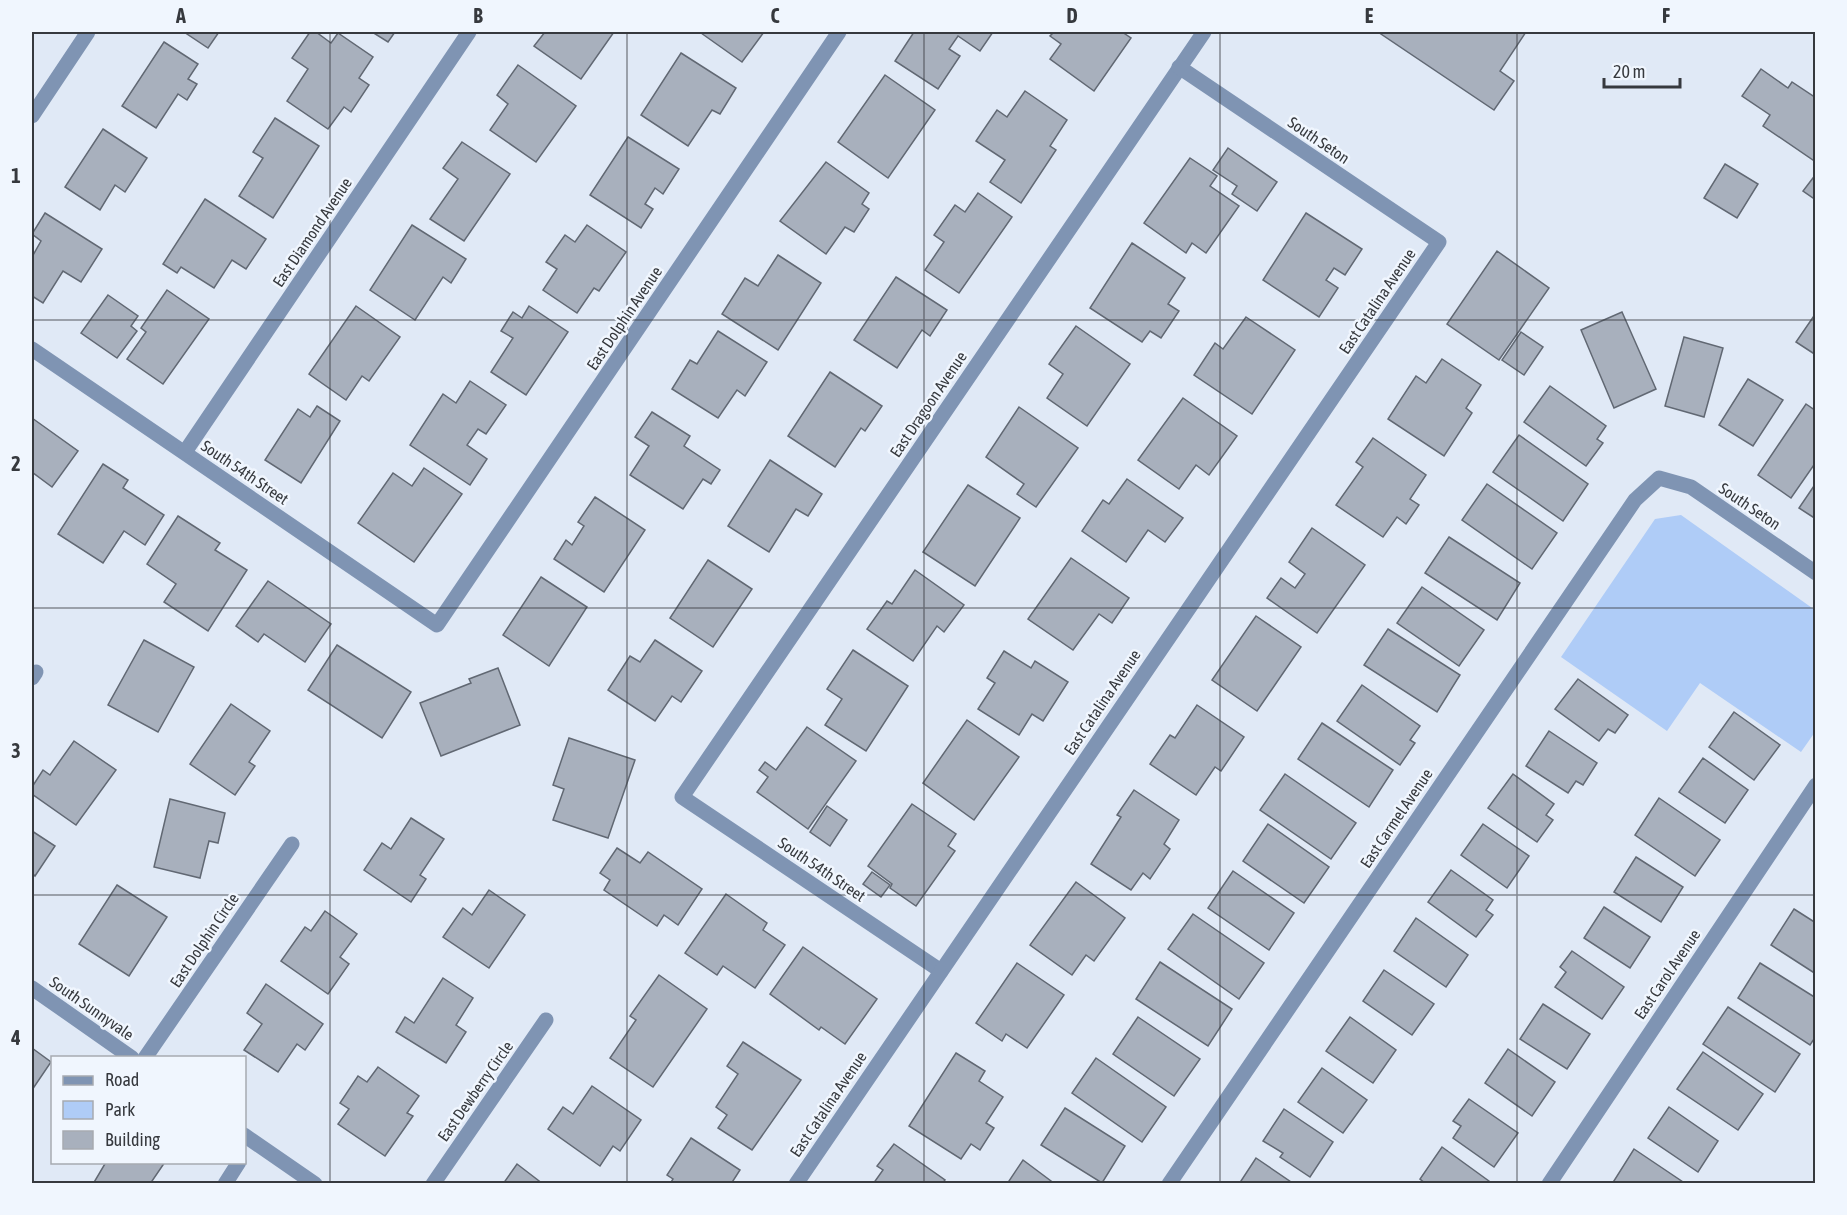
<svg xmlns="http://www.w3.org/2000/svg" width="1847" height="1215" viewBox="0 0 1847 1215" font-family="'Asap Condensed',sans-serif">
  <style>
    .green { fill: #afccf7 }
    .building { fill: #a8b0bd; stroke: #616873; stroke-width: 1.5 }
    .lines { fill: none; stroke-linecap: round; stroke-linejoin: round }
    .minor { stroke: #7f94b3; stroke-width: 15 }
    .grid { fill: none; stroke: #36393e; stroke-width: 1.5; stroke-opacity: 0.55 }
    .labels { text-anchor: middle; stroke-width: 5; stroke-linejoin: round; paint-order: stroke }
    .street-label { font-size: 16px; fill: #36393e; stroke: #f0f6fe }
    .neatline { fill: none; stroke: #36393e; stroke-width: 2 }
    .grid-label { font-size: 20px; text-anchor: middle; font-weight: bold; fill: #36393e }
  </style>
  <rect width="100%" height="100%" fill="#e0e9f6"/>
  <path class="green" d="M1681 515 1815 610V732L1801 752 1700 683 1667 731 1561 657 1655 519Z"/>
  <g class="building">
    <path d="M184 32H219L208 48Z"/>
    <path d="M310 32H316L331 43 338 33 373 57 359 78 369 85 351 112 344 107 328 129 287 101 308 69 292 58Z"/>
    <path d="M372 32H395L388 42Z"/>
    <path d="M545 32H614L581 79 534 46Z"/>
    <path d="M702 32H764L742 62 701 33Z"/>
    <path d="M914 32H993L980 51 958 36 949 49 960 56 938 89 895 61Z"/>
    <path d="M1054 32H1122L1131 38 1094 91 1050 59 1061 44 1050 36Z"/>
    <path d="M1378 32H1526L1500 71 1514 81 1494 110Z"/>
    <path d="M164 42 198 64 188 79 197 84 187 100 178 94 156 128 122 106Z"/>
    <path d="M681 53 736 88 720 114 712 110 688 146 641 115Z"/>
    <path d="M518 65 576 106 536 162 490 130 508 104 497 95Z"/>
    <path d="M1761 69 1788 88 1792 82 1816 98V157L1813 160 1763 126 1770 115 1742 96Z"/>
    <path d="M885 75 935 110 888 178 838 142Z"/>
    <path d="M1025 91 1067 120 1050 146 1056 150 1021 203 990 182 1005 160 976 141 997 110 1007 117Z"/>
    <path d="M275 118 319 146 273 218 239 196 263 158 253 152Z"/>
    <path d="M103 129 147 158 125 192 115 185 100 210 65 187Z"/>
    <path d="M628 137 679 169 663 194 655 188 645 204 653 209 641 228 590 195Z"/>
    <path d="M462 142 510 174 464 241 430 219 458 179 443 168Z"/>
    <path d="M1228 148 1277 182 1257 211 1232 194 1237 186 1213 170Z"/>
    <path d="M1190 158 1217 176 1210 186 1239 206 1206 253 1192 243 1186 253 1144 223Z"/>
    <path d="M826 162 869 193 862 204 869 209 854 232 845 227 826 254 780 221Z"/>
    <path d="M1725 164 1758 184 1737 218 1704 198Z"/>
    <path d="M1816 174V200L1803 191Z"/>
    <path d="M978 193 1012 217 959 293 925 270 944 242 934 235 955 205 965 212Z"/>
    <path d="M205 199 266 239 246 269 232 260 214 288 181 267 177 273 163 264Z"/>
    <path d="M45 213 102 249 81 282 63 271 43 303 32 296V257L41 241 32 234Z"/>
    <path d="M1306 213 1362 249 1345 275 1334 268 1326 280 1338 288 1319 317 1263 280Z"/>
    <path d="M412 225 466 259 451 283 443 277 415 320 370 290Z"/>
    <path d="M587 225 626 252 599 291 594 288 577 313 543 290 557 269 546 262 565 235 575 242Z"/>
    <path d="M1132 243 1185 278 1168 304 1179 311 1161 338 1150 331 1142 342 1090 308Z"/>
    <path d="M1497 251 1549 288 1499 360 1447 324Z"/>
    <path d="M778 255 821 283 778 350 722 314 745 278 758 286Z"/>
    <path d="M896 277 947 310 930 336 922 330 897 368 854 340Z"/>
    <path d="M167 290 209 319 163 384 127 359 146 332 141 328Z"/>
    <path d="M108 295 138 316 131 326 137 331 117 358 81 333Z"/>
    <path d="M356 306 400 337 369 381 362 376 346 400 309 374Z"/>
    <path d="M529 306 568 332 526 395 491 372 513 338 501 331 513 312 522 318Z"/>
    <path d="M1622 312 1656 389 1614 408 1581 330Z"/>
    <path d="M1816 313V355L1796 342Z"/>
    <path d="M1246 317 1295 350 1252 414 1194 375 1215 343 1223 349Z"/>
    <path d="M1076 326 1130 364 1087 426 1047 398 1063 374 1049 364Z"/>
    <path d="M718 331 767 362 745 396 737 390 718 418 672 389 690 360 697 364Z"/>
    <path d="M1521 332 1543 347 1524 375 1502 360Z"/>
    <path d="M1684 337 1723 348 1704 417 1665 406Z"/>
    <path d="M1442 359 1481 385 1466 408 1472 413 1444 456 1388 419 1416 376 1426 383Z"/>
    <path d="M830 372 882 406 865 431 861 428 835 467 788 436Z"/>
    <path d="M1748 379 1783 400 1753 446 1719 425Z"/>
    <path d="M470 381 506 405 486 434 478 429 467 445 487 459 470 485 410 445 443 394 456 403Z"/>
    <path d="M1550 386 1606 426 1597 439 1603 443 1586 466 1524 422Z"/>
    <path d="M1183 398 1237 436 1209 475 1196 465 1179 489 1138 460Z"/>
    <path d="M1806 404 1816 411V462L1791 498 1758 475Z"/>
    <path d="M317 406 340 421 301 483 265 460 298 409 310 417Z"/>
    <path d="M1019 407 1078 448 1036 507 1017 494 1024 484 986 457Z"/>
    <path d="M652 412 690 436 684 446 720 470 711 484 703 479 683 509 630 475 649 446 635 437Z"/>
    <path d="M32 418 78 451 52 487 32 472Z"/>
    <path d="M1519 435 1588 484 1563 521 1493 472Z"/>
    <path d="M1373 438 1426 475 1410 499 1419 505 1406 524 1397 517 1383 537 1336 505 1363 467 1356 462Z"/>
    <path d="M770 460 822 494 808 516 796 509 769 552 728 526Z"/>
    <path d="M103 464 128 480 123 488 164 515 145 545 124 531 103 563 58 534Z"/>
    <path d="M424 468 462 494 414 562 358 523 393 473 412 486Z"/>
    <path d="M1127 479 1183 518 1165 542 1148 530 1126 562 1082 531 1103 500 1109 504Z"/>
    <path d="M1816 483V519L1799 508Z"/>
    <path d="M1487 484 1557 533 1532 569 1462 520Z"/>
    <path d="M968 485 1020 518 975 586 923 552Z"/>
    <path d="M595 497 645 530 604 592 554 559 566 540 572 545 584 526 578 522Z"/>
    <path d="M178 516 220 543 215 550 247 570 208 631 164 602 176 584 147 564Z"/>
    <path d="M1312 528 1365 565 1317 633 1267 598 1281 578 1295 588 1305 574 1289 562Z"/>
    <path d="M1449 537 1520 583 1497 620 1425 573Z"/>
    <path d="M1071 558 1129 598 1112 623 1099 614 1073 650 1028 619Z"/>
    <path d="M708 560 752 589 713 647 670 618Z"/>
    <path d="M915 570 964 605 944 632 937 626 913 661 867 629 887 601 892 604Z"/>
    <path d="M541 577 587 607 549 666 503 635Z"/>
    <path d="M268 581 331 624 305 662 264 634 258 642 236 626Z"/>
    <path d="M1422 587 1484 630 1459 666 1397 623Z"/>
    <path d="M1256 616 1301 647 1257 711 1212 680Z"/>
    <path d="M1388 629 1460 675 1437 712 1364 665Z"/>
    <path d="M144 640 194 667 158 732 108 705Z"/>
    <path d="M655 640 702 671 681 702 672 696 655 721 608 690 630 656 640 662Z"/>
    <path d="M337 645 411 692 382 738 308 690Z"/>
    <path d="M853 650 908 686 866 751 825 725 842 699 827 689Z"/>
    <path d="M1004 651 1031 668 1035 661 1068 682 1043 721 1032 714 1019 735 978 709 995 683 987 678Z"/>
    <path d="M498 668 520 725 441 756 420 703 471 683 469 679Z"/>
    <path d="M1578 679 1628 715 1615 733 1608 729 1599 741 1555 709Z"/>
    <path d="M1362 685 1420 726 1410 740 1415 743 1400 765 1337 721Z"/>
    <path d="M231 704 270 731 249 762 255 766 235 795 190 764Z"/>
    <path d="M1197 705 1244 737 1221 771 1215 767 1196 795 1150 764 1170 735 1175 738Z"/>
    <path d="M1734 712 1780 745 1754 780 1709 747Z"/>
    <path d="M967 720 1019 757 974 820 923 783Z"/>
    <path d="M1322 723 1393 770 1369 807 1298 759Z"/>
    <path d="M807 727 856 761 808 829 757 792 768 777 759 770 765 762 776 770Z"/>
    <path d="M1549 731 1597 763 1583 785 1576 781 1568 793 1526 766Z"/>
    <path d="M569 738 635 760 608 838 553 820 564 789 553 785Z"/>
    <path d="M74 741 116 770 76 825 32 794V787L43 770 50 775Z"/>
    <path d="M1703 758 1748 790 1725 823 1679 792Z"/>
    <path d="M1285 774 1356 823 1331 859 1260 810Z"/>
    <path d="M1513 774 1554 804 1546 815 1553 820 1537 842 1488 808Z"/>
    <path d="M1134 790 1179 820 1164 844 1170 849 1150 879 1143 873 1131 890 1091 864 1121 817 1117 815Z"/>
    <path d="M1659 798 1720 840 1695 876 1635 835Z"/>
    <path d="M170 799 225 813 218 843 209 841 200 878 154 867Z"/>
    <path d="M912 804 956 834 948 846 955 851 916 906 890 888 892 884 868 866Z"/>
    <path d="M827 806 847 820 830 846 810 832Z"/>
    <path d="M411 818 444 839 420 875 426 879 411 902 364 870 382 843 391 849Z"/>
    <path d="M1268 824 1329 867 1304 903 1243 861Z"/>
    <path d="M1483 824 1529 856 1507 888 1461 855Z"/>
    <path d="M32 831 55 846 35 876 32 873Z"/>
    <path d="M617 848 640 863 648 852 702 889 678 925 664 915 657 926 604 890 610 880 600 873Z"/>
    <path d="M1636 857 1683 887 1661 922 1614 892Z"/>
    <path d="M1451 870 1493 900 1486 910 1493 915 1476 937 1428 902Z"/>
    <path d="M1233 871 1294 913 1269 950 1208 908Z"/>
    <path d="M872 872 890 885 881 897 863 884Z"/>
    <path d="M1076 882 1125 918 1094 961 1086 955 1072 975 1030 945Z"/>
    <path d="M117 885 167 917 129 976 79 944Z"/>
    <path d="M489 890 525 915 489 968 443 937 463 908 472 915Z"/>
    <path d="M726 894 767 923 763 930 785 945 755 988 723 966 717 975 685 953Z"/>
    <path d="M1604 907 1650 937 1630 968 1584 938Z"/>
    <path d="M1794 909 1816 923V974L1771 945Z"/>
    <path d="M325 911 357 934 340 957 349 964 328 994 281 961 305 927 311 931Z"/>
    <path d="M1193 914 1264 963 1239 999 1168 949Z"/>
    <path d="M1416 918 1468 955 1446 987 1394 951Z"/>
    <path d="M803 947 877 999 845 1044 821 1027 819 1030 770 994Z"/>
    <path d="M1572 951 1624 987 1602 1019 1555 987 1566 972 1560 967Z"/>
    <path d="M1160 962 1232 1009 1208 1046 1136 999Z"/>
    <path d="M1017 963 1064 995 1027 1048 1006 1034 1002 1041 976 1023Z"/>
    <path d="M1760 963 1816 998V1036L1810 1045 1738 998Z"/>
    <path d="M1384 970 1434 1004 1412 1035 1363 1001Z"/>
    <path d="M659 975 707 1009 653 1087 610 1058 636 1020 630 1016Z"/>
    <path d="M443 978 473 998 456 1025 466 1032 446 1063 396 1032 405 1017 414 1023Z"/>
    <path d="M266 984 323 1024 305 1050 297 1044 278 1072 244 1050 262 1024 247 1013Z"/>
    <path d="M1543 1004 1590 1034 1567 1069 1520 1039Z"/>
    <path d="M1728 1007 1800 1054 1775 1092 1703 1044Z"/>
    <path d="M1138 1017 1200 1059 1174 1096 1113 1054Z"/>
    <path d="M1350 1017 1396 1050 1373 1083 1326 1051Z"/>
    <path d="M743 1042 801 1080 752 1150 718 1128 727 1115 716 1107 738 1074 727 1066Z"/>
    <path d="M32 1048 51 1062 32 1090Z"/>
    <path d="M1508 1049 1555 1082 1532 1116 1485 1083Z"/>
    <path d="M1703 1052 1763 1094 1738 1130 1677 1089Z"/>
    <path d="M956 1053 985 1071 979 1081 1003 1097 986 1123 994 1128 980 1150 971 1144 961 1159 909 1126Z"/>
    <path d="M1096 1058 1166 1107 1142 1142 1072 1093Z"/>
    <path d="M378 1067 419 1096 407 1113 413 1116 385 1156 338 1124 349 1109 340 1103 358 1076 367 1082Z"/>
    <path d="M1322 1068 1367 1100 1343 1133 1298 1102Z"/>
    <path d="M592 1086 641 1120 620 1151 613 1146 600 1166 548 1129 563 1107 573 1114Z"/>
    <path d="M1469 1099 1518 1133 1494 1167 1453 1138 1461 1126 1453 1121Z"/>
    <path d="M1669 1107 1718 1141 1698 1172 1648 1138Z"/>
    <path d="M1065 1108 1125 1146 1102 1183 1041 1145Z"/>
    <path d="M1284 1109 1333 1142 1310 1177 1280 1157 1283 1153 1263 1141Z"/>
    <path d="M691 1138 740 1170 731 1184H670L673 1179 667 1175Z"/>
    <path d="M894 1144 945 1180 942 1184H873L883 1170 877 1166Z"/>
    <path d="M1442 1147 1493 1184H1426L1420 1179Z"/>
    <path d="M1634 1149 1686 1184H1612Z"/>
    <path d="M1256 1158 1294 1184H1239Z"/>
    <path d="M1023 1160 1055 1184H1007Z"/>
    <path d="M106 1162H165L150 1184H93Z"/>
    <path d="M517 1164 543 1184H503Z"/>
  </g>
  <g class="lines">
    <g class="minor">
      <path d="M32 116 88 32"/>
      <path d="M32 349 437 625 839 32"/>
      <path d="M185 452 469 32"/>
      <path d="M32 678 36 672"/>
      <path d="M941 971 682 797 1204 32"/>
      <path d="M32 988 132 1058"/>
      <path d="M145 1058 292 844"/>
      <path d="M244 1135 315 1184"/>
      <path d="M225 1184 239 1162"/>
      <path d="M433 1184 546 1020"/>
      <path d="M796 1184 1439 242 1179 67"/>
      <path d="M1169 1184 1635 500 1659 478 1691 487 1816 573"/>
      <path d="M1549 1184 1816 785"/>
    </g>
  </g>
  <path class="grid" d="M330 32V1184M627 32V1184M924 32V1184M1220 32V1184M1517 32V1184M32 320H1816M32 608H1816M32 895H1816"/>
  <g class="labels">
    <g class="street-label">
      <text transform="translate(1319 140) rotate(34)" y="6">South Seton</text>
      <text transform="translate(312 232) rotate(-56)" y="6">East Diamond Avenue</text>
      <text transform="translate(1377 301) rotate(-56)" y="6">East Catalina Avenue</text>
      <text transform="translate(624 318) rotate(-56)" y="6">East Dolphin Avenue</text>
      <text transform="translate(928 404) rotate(-56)" y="6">East Dragoon Avenue</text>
      <text transform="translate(245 472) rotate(34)" y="6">South 54th Street</text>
      <text transform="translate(1750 506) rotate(34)" y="6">South Seton</text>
      <text transform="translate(1102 702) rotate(-56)" y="6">East Catalina Avenue</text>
      <text transform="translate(1396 818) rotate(-56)" y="6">East Carmel Avenue</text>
      <text transform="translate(822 869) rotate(34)" y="6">South 54th Street</text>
      <text transform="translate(204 940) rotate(-56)" y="6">East Dolphin Circle</text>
      <text transform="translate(1667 974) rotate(-56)" y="6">East Carol Avenue</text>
      <text transform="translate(92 1008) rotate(35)" y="6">South Sunnyvale</text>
      <text transform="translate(475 1091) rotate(-55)" y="6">East Dewberry Circle</text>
      <text transform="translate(828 1104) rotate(-56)" y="6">East Catalina Avenue</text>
    </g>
  </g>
  <rect width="1847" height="1215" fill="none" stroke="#f0f6fe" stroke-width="66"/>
  <rect x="51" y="1056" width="195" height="108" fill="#f0f6fe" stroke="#a6aab1" stroke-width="1.5"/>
  <rect x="63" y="1076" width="30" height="9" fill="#7f94b3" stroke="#a6aab1" stroke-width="1.5"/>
  <text x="105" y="1086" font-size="18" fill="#36393e">Road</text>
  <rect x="63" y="1101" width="30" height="18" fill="#afccf7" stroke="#a6aab1" stroke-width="1.5"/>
  <text x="105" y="1116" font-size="18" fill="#36393e">Park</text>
  <rect x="63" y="1131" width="30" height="18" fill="#a8b0bd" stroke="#a6aab1" stroke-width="1.5"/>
  <text x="105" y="1146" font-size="18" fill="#36393e">Building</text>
  <path d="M1604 78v9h76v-9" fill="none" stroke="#36393e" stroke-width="3"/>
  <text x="1613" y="78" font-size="18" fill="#36393e" stroke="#f0f6fe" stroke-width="4.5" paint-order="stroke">20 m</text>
  <rect x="33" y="33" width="1781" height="1149" class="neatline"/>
  <g class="grid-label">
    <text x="181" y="23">A</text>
    <text x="478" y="23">B</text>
    <text x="775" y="23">C</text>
    <text x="1072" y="23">D</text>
    <text x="1369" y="23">E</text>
    <text x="1666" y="23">F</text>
    <text x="16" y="183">1</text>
    <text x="16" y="471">2</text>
    <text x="16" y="758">3</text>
    <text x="16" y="1045">4</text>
  </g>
</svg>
